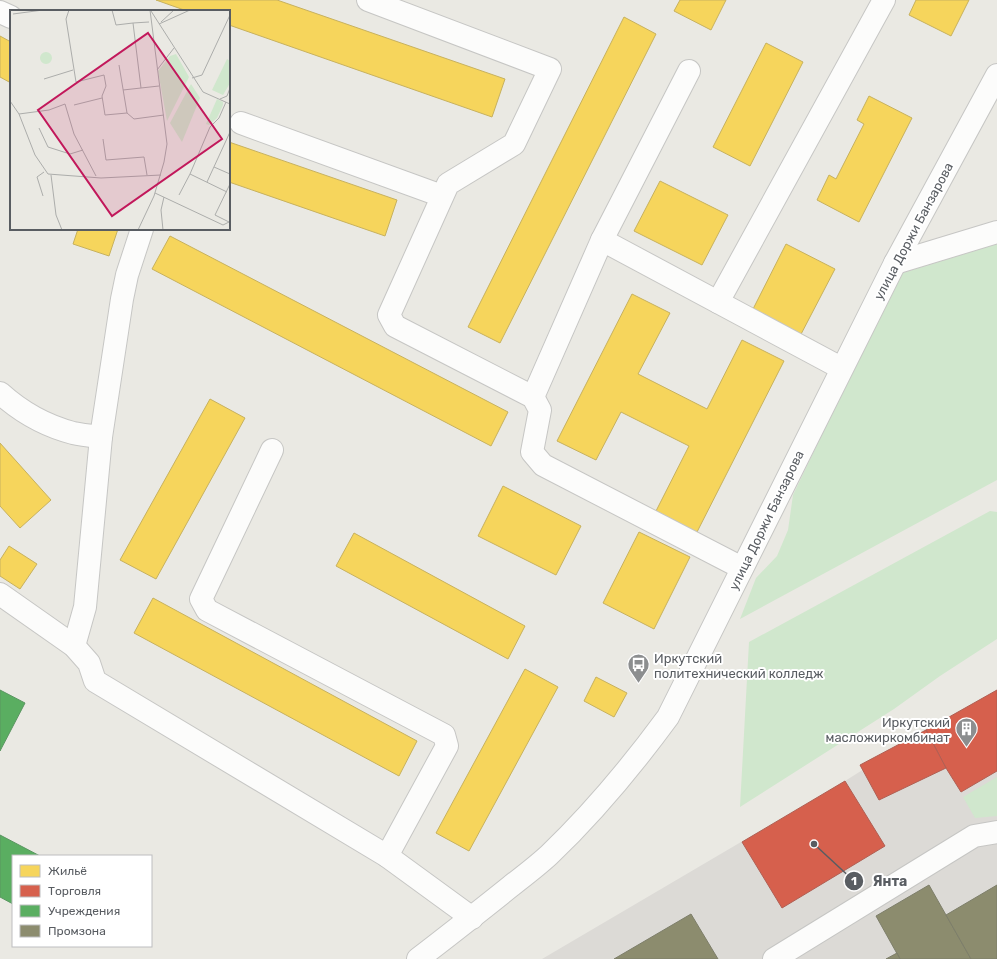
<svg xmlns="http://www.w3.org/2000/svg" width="997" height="959" viewBox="0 0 997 959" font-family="Rubik,sans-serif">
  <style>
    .industrial { fill: #dcdad6 }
    .green { fill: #d0e7cd }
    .homes { fill: #f6d55c; stroke: #c7b15e }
    .shops { fill: #d6604d; stroke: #b05f53 }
    .public { fill: #5aae61; stroke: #5a9661 }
    .industry { fill: #8c8c6e; stroke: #7d7e6a }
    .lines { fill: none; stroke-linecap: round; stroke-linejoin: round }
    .minor-casing { stroke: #c6c6c4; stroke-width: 24 }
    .minor { stroke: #fcfcfb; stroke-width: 22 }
    .labels { text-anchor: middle; stroke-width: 4; stroke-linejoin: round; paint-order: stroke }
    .street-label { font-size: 13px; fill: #595d62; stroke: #fff }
    .poi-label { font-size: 13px; fill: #595d62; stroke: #fff; text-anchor: start }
    .inset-road { fill: none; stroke: #acadab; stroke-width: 1 }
    .view { fill: #c2185b; fill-opacity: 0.15; stroke: #c2185b; stroke-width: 2 }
    .inset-edge { fill: none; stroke: #595d62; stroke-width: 2 }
    .leader { fill: none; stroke: #595d62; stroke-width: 1.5 }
    .callout-dot { fill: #595d62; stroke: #fff; stroke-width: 1.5 }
    .mark-label { font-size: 12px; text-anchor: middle; font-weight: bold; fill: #fff }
    .callout-label { font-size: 14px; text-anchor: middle; font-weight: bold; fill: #595d62; stroke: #fff; stroke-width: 4; stroke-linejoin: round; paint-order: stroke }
  </style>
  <rect width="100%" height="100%" fill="#eae9e3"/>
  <path class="industrial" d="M997 690V959H542L845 781 926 730Z"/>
  <g class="green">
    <path d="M997 244V480L740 619 756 578 777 556 788 530 793 495 899 274Z"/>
    <path d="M990 511 997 512V639L940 676 894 709 740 807 749 642Z"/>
    <path d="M997 777V816L975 818 963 797Z"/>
  </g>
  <g class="homes">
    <path d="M156 0H277L505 79 492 117 229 25V11H187Z"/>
    <path d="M680 0H726L711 30 674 11Z"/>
    <path d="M916 0H969L951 36 909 15Z"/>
    <path d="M624 17 656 34 500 343 468 327Z"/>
    <path d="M0 36 11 42V83L0 77Z"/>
    <path d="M766 43 803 62 750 166 713 147Z"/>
    <path d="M869 96 912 118 859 222 817 200 829 175 836 179 864 124 857 120Z"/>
    <path d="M229 142 397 200 385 236 229 182Z"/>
    <path d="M660 181 728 215 702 265 634 231Z"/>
    <path d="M78 229H118L109 256 73 244Z"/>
    <path d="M170 236 508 412 491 446 152 269Z"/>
    <path d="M786 244 835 269 799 338 751 313Z"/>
    <path d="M632 294 670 313 638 374 707 409 742 340 784 361 696 534 655 513 689 446 621 412 596 460 557 441Z"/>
    <path d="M210 399 245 418 156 579 120 560Z"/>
    <path d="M0 443 51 500 20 528 0 506Z"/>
    <path d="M503 486 581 526 556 575 478 536Z"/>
    <path d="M639 532 690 557 654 629 603 603Z"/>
    <path d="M354 533 525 626 508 659 336 566Z"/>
    <path d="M9 546 37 564 20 589 0 576V560Z"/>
    <path d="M153 598 417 741 399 776 134 633Z"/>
    <path d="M525 669 558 687 469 851 436 833Z"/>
    <path d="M596 677 627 693 614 717 584 701Z"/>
  </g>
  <g class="shops">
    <path d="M997 690V771L961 792 946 768 926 730Z"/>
    <path d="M926 730 946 768 879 800 860 765Z"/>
    <path d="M845 781 885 846 782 908 742 842Z"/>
  </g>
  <g class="public">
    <path d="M0 690 25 703 0 751Z"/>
    <path d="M0 835 40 856H13V904L0 897Z"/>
  </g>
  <g class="industry">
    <path d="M929 885 946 915 971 959H900L876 916Z"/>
    <path d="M997 885V959H971L946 915Z"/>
    <path d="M691 914 718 959H614Z"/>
    <path d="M897 953 900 959H886Z"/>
  </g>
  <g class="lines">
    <defs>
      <g id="minor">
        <path d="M368 0 550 69 514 144 448 184 389 315 395 326 533 397 540 410 532 452 543 465 742 568"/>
        <path d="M0 12 11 17"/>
        <path d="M241 123 442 196"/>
        <path d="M602 240 841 368"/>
        <path d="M895 263 997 232"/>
        <path d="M718 302 884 0"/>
        <path d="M0 393C21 412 46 426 73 433 82 435 92 436 101 437"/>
        <path d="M533 397 602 240 689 71"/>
        <path d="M272 450 201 599 207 610 444 735 447 746 387 856"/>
        <path d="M0 594 74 646 89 663 95 681 387 856 472 918"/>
        <path d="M74 646 85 607 101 437 122 299 127 275 142 229"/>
        <path d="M418 959C449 935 480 911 511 886 524 876 537 866 549 855 593 813 632 766 668 717L895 263 997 75"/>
        <path d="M774 959 974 836 997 832"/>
      </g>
    </defs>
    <use href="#minor" class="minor-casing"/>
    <use href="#minor" class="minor"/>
  </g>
  <defs>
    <symbol id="bus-pin" viewBox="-11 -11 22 30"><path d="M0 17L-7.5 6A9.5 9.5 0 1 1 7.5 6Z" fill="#8c8e8f" stroke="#fff"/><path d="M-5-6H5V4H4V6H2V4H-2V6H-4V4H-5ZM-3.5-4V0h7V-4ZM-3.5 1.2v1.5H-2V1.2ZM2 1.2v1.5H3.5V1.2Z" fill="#fff"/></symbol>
    <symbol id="building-pin" viewBox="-11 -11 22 30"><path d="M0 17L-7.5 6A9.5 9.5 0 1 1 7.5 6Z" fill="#8c8e8f" stroke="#fff"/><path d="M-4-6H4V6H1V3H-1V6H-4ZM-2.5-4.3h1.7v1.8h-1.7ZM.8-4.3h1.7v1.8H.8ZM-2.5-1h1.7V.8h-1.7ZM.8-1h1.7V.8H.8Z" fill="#fff"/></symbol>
  </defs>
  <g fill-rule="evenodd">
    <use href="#bus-pin" x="626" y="652" width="25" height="34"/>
    <use href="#building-pin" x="954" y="716" width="25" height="34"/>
  </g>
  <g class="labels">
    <g class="street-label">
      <text transform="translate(913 231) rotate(-62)" y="5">улица Доржи Банзарова</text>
      <text transform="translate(766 520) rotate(-64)" y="5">улица Доржи Банзарова</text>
    </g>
    <g class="poi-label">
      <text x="654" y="663">Иркутский<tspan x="654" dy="15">политехнический колледж</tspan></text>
      <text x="950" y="727" text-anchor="end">Иркутский<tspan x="950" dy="15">масложиркомбинат</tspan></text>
    </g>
  </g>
  <g transform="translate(10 10)">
    <rect width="220" height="220" fill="#eae9e3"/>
    <path d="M30 48a6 6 0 1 1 12 0a6 6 0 1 1-12 0ZM166 44 179 67 157 111 148 61 160 46ZM217 49 220 51V73L213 85 202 80ZM181 74 190 88 172 132 160 113ZM207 89 213 92V95L207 108 199 115 196 114Z" fill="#d0e7cd"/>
    <path class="inset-road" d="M59 0 56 9 66 72 94 65 96 76 92 86 95 105 117 103 124 109 154 105M102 0 106 15 123 13 131 78M141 1 193 82 220 94M3 4 33 0M151 12 164 0M123 13 139 12M149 14 180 0M109 55 117 103M147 60 164 38M182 68 192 65 220 5M34 69 63 60M113 80 149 76M210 89 217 86 220 78M0 91 9 104 25 145 38 164 91 168 151 165M216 92 209 108 200 117 180 164 217 182M64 95 92 88M9 104 39 100 55 94 64 124 86 166M29 118 38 137 60 144 73 140M93 129 96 150 134 147 137 165M204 157 220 164M41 165 46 205 52 220M197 172 220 122M145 183 213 215 219 212M169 185 180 164M33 186 27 167 34 162M219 212 205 205 220 174M128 220 144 186 154 152 157 134 140 0M153 220 151 200 154 187"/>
    <path class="view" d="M138 23 212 129 102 206 28 100Z"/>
    <rect width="220" height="220" class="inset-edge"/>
  </g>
  <path class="leader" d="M814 844L854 881"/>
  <g class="callout-dot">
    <circle cx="814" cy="844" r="4"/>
    <circle cx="854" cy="881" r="10"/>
  </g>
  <g class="mark-label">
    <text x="854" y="885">1</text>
  </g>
  <g class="callout-label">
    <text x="890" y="886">Янта</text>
  </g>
  <rect x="12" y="855" width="140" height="92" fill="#ffffff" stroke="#bdbec0"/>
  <rect x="20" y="865" width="20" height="12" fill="#f6d55c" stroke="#bdbec0"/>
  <text x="48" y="875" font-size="12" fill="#595d62">Жильё</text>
  <rect x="20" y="885" width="20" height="12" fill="#d6604d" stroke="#bdbec0"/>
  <text x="48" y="895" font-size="12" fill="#595d62">Торговля</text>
  <rect x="20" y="905" width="20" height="12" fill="#5aae61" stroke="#bdbec0"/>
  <text x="48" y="915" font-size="12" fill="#595d62">Учреждения</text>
  <rect x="20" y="925" width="20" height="12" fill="#8c8c6e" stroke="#bdbec0"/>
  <text x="48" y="935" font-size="12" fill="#595d62">Промзона</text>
</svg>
